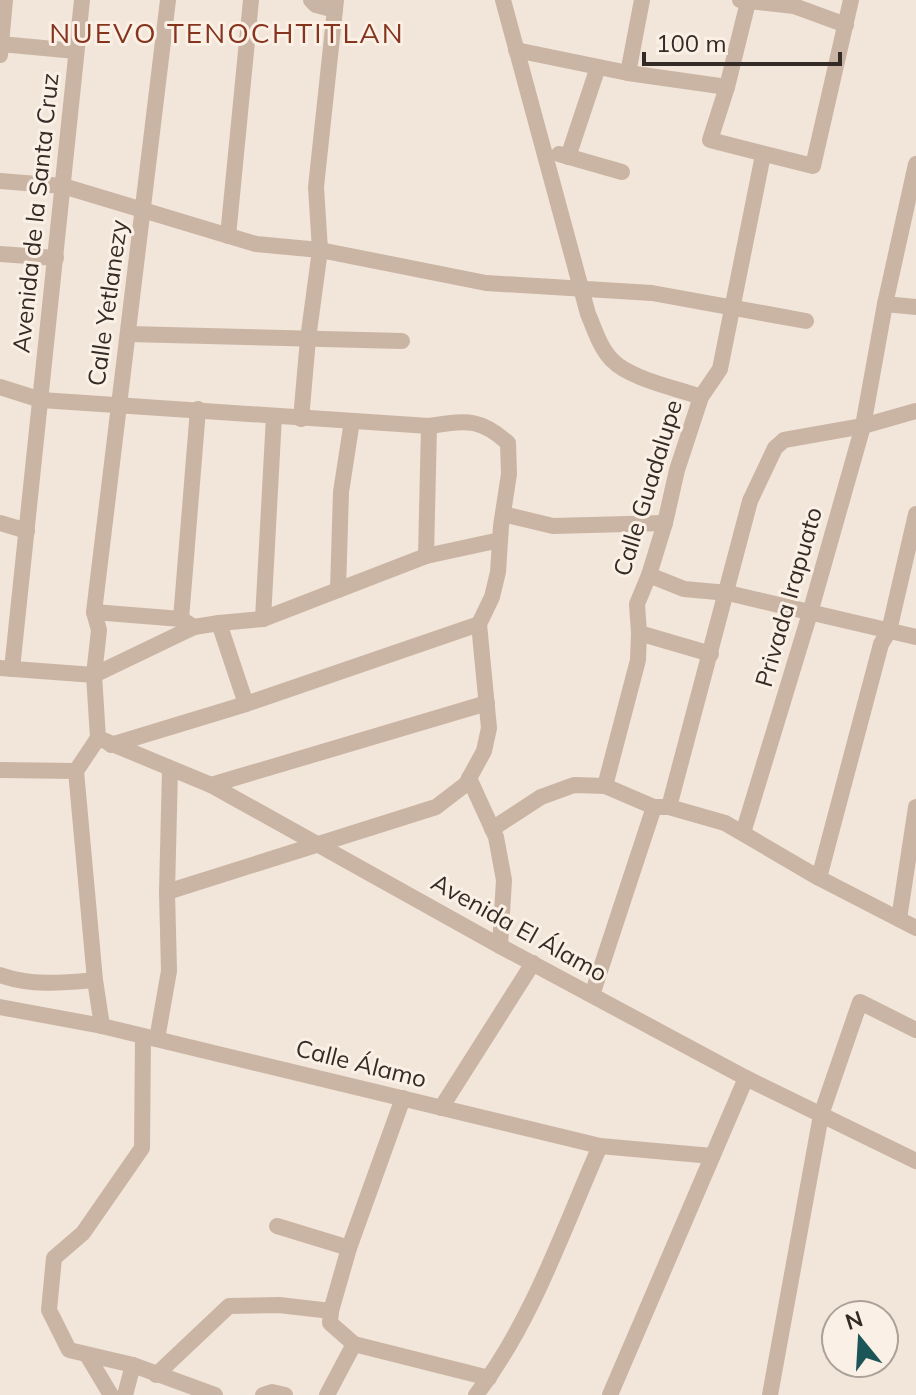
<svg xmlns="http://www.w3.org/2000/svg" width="916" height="1395" viewBox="0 0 916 1395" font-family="Mulish,sans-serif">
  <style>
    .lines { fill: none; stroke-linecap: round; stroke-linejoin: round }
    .minor { stroke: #cab5a5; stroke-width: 16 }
    .labels { text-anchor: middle; stroke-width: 6; stroke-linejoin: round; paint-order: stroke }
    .street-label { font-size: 24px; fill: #352b26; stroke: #faf0e5 }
    .quarter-label { font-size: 28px; letter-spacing: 2px; fill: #86341d; stroke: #faf0e5 }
  </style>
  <rect width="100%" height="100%" fill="#f2e5d9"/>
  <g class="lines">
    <g class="minor">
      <path d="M311 0 316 5 335 10"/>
      <path d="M503 0 588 314C595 330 600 348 612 360 630 379 676 388 701 397"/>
      <path d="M740 0 794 6 846 25"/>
      <path d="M0 44 76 51"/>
      <path d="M516 50 628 73 727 87 748 2"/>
      <path d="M0 55 5 0"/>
      <path d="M628 73 642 0"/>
      <path d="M727 87 710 140 813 166 851 0"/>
      <path d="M559 154 622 172"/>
      <path d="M763 155 720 369 701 397 677 470 665 523 649 575 637 604 639 633 638 660 605 786 654 807H669L725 823 819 878 916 928"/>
      <path d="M568 157 598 67"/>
      <path d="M0 181 63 186 256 244 320 250 486 283 652 293 806 321"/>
      <path d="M228 236 251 0"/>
      <path d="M0 254 56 258"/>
      <path d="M885 304 916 307"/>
      <path d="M128 334 402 341"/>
      <path d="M0 387 41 400 429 426C466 421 479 417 508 443L509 474 501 526 498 572 492 597 479 624 489 728 484 751 466 784 436 807 167 892"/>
      <path d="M301 419 308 339 320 250 316 187 336 0"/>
      <path d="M503 514 553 526 665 523"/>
      <path d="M0 523 27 531"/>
      <path d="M426 556 429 426"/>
      <path d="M649 575 684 589 728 593 916 637"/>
      <path d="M338 590 341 492 352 421"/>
      <path d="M94 612 181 619 194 627 219 623 246 704"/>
      <path d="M181 619 198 409"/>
      <path d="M263 619 274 416"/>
      <path d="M219 623 263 619 426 556 500 540"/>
      <path d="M639 633 711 654"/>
      <path d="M0 668 94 675 194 627"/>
      <path d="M12 669 82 0"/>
      <path d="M98 738 211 785 500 946 746 1078 916 1161"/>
      <path d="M111 745 246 704 479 624"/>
      <path d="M0 770 76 771"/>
      <path d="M469 778 496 837 504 880 500 946"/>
      <path d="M211 785 487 703"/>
      <path d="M669 807 750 501 775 448 784 440 863 426 916 411"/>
      <path d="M492 829 541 797 574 785 605 786"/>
      <path d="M743 833 810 613 863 426 885 304 916 164"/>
      <path d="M819 878 881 644 889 631 916 514"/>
      <path d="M899 919 916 807"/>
      <path d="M0 975C31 986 62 983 95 980"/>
      <path d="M592 995 654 807"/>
      <path d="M0 1007 102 1026 600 1146 712 1156"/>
      <path d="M102 1026 95 980 76 771 98 738 94 675 99 630 94 612 168 0"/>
      <path d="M143 1036 142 1148 83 1233 54 1258 49 1310 69 1350 133 1365 215 1395"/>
      <path d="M157 1039 169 971 167 892 170 769"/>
      <path d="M403 1098 349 1248 331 1311 330 1323 354 1344 489 1378"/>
      <path d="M441 1108 533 963"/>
      <path d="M277 1226 349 1248"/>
      <path d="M87 1355 111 1395"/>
      <path d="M156 1375 229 1306 279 1305 331 1311"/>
      <path d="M125 1395 133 1365"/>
      <path d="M263 1395 272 1392 285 1395"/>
      <path d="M327 1395 354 1344"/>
      <path d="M476 1395C532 1322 563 1230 600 1146"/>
      <path d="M610 1395 746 1078"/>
      <path d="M770 1395 821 1115 860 1002 916 1030"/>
    </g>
  </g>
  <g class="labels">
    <g class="street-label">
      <text transform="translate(36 213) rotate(-84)" y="8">Avenida de la Santa Cruz</text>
      <text transform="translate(108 303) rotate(-82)" y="8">Calle Yetlanezy</text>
      <text transform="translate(648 488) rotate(-73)" y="8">Calle Guadalupe</text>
      <text transform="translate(789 597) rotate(-74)" y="8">Privada Irapuato</text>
      <text transform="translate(519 928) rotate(29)" y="8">Avenida El Álamo</text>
      <text transform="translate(361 1064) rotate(14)" y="8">Calle Álamo</text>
    </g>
    <g class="quarter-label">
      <text x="227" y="43">NUEVO TENOCHTITLAN</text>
    </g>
  </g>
  <g transform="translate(860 1339) rotate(342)"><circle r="38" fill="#faf0e5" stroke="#aba199" stroke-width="2"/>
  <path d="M0-6L14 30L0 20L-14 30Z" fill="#1b5558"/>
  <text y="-12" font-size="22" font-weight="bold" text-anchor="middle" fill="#352b26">N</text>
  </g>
  <path d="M644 52v12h196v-12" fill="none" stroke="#352b26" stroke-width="4"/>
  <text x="656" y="52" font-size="24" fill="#352b26" stroke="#faf0e5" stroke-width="6" paint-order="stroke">100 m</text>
</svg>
